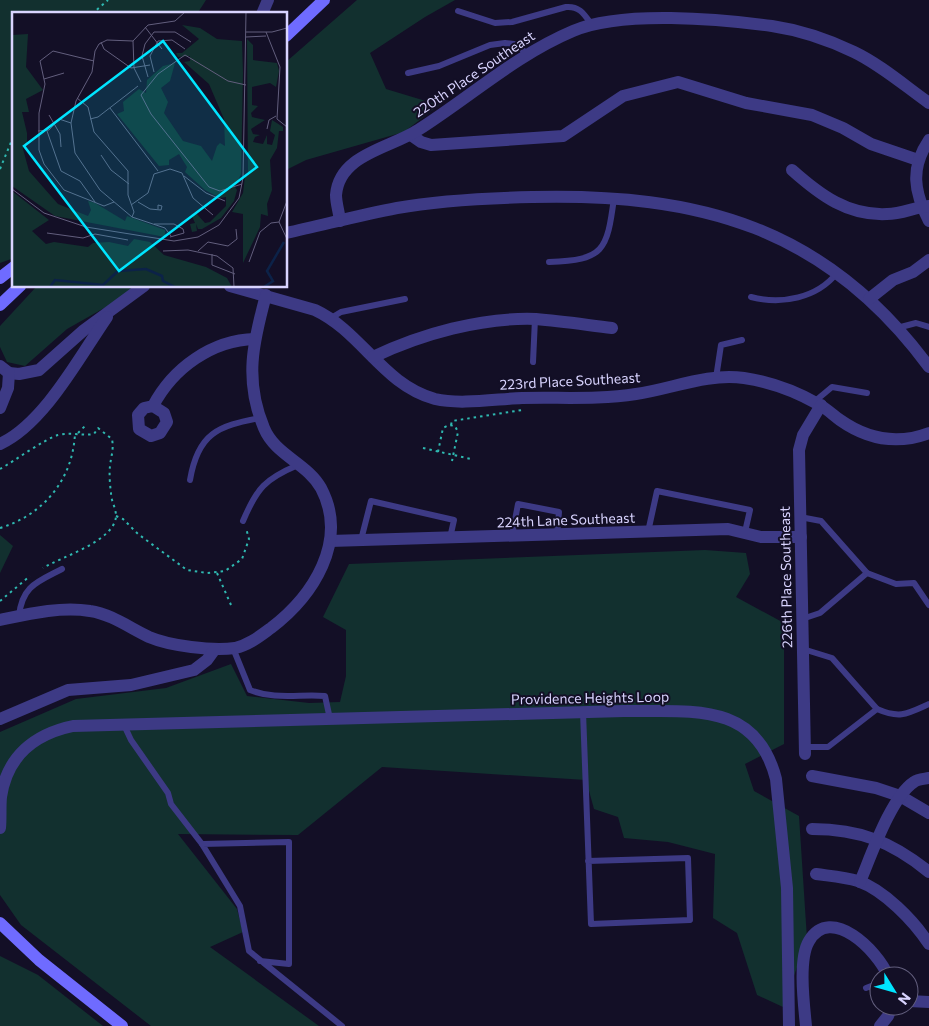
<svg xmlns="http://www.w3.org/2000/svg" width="929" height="1026" viewBox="0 0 929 1026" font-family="Commissioner,sans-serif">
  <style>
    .green { fill: #12302f }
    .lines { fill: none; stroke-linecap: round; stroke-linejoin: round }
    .path { stroke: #2fb8b0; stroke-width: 2; stroke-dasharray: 2.5 4; stroke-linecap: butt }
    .service { stroke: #3d3a85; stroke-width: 6 }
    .minor { stroke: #3d3a85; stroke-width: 12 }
    .secondary { stroke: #6f6bff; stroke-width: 12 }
    .labels { text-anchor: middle; stroke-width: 4; stroke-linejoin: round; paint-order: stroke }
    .street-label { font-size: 14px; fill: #d9d4ff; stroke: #130f26 }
    .inset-river { fill: none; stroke: #0c2248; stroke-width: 2.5 }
    .inset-road { fill: none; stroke: #625e7d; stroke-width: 1 }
    .view { fill: #00e5ff; fill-opacity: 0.15; stroke: #00e5ff; stroke-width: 2.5 }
    .inset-edge { fill: none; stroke: #d9d4ff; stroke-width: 2.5 }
  </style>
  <rect width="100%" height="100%" fill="#130f26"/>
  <g class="green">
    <path d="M0 0H206L197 14H14V258L0 263Z"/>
    <path d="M357 0H455L425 17 370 53 386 89 439 105 404 132 306 160 286 170V62Z"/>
    <path d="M37 286H143L67 329 25 366 7 362 0 347V326Z"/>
    <path d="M0 535 13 546 0 573Z"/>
    <path d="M705 550 746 553 750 574 736 597 784 623V744L745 764 754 791 799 816 807 939 783 1007 757 995 737 933 713 918 715 854 668 842 624 838 618 817 594 809 586 780 382 767 298 835 178 834 237 909 243 932 210 947 319 1026H151L21 925 0 895V732L76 699 166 688 231 664 247 696 309 703 340 702 346 676V630L323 617 349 564Z"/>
    <path d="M0 956 38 975 103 1026H0Z"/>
  </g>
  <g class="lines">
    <g class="path">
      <path d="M92 14 108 0"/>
      <path d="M0 169 14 135"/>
      <path d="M451 425 452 421 522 410"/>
      <path d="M78 433 85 426"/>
      <path d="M423 448 471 459"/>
      <path d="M438 452 443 428 449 425 455 426 458 432 452 461"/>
      <path d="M0 469C16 460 43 440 58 435 71 432 82 436 94 434L98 428 112 439C114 450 111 456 110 466 109 473 110 486 111 493 111 501 116 508 116 516 115 541 61 557 43 568"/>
      <path d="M116 516 123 519 138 534 187 570 207 573 225 571 242 559 249 539 246 528"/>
      <path d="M0 528C43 515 73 480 75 433"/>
      <path d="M217 573 231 605"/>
      <path d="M0 601 30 576"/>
    </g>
    <g class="service">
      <path d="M458 11 495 23 512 22 566 7C580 6 584 14 592 25"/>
      <path d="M408 73 439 66 490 45 505 43 514 44 528 54"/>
      <path d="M549 262C604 260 607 251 614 198"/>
      <path d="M751 297C782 305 817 298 837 273"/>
      <path d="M331 318 341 312 405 299"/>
      <path d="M897 328 916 323 929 327"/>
      <path d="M533 362 535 319"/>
      <path d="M716 378 721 345 742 340"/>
      <path d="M814 402 832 387 867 393"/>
      <path d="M190 480C198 433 218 426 260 418"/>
      <path d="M800 517 821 521 867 573 820 613 802 619"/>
      <path d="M243 521C257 488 265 479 298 465"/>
      <path d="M648 532 657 491 750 510 745 532"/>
      <path d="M512 536 518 504 559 512 557 535"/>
      <path d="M361 540 371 501 454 520 450 538"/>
      <path d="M867 573 896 584 914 583 929 605"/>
      <path d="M19 616C22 586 37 582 62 569"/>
      <path d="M233 648 250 690C274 700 300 694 325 696L330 719"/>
      <path d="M803 649 832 658 877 709 828 747H805"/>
      <path d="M877 709C900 719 907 714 929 704"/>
      <path d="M583 712 591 924 690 920 688 858 588 861"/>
      <path d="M124 725 131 740 168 793 171 804 202 844"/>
      <path d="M260 961 289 964V842L202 844 240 906 249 951 342 1026"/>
      <path d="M866 988 879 983"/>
    </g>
    <g class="minor">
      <path d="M262 14 268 0"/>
      <path d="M411 135 421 142 431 145 563 136 623 96 678 82 746 103 812 115 843 128 871 144 918 160"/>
      <path d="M929 140C910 168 914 192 929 221"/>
      <path d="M792 170C820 195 848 216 887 214 902 214 915 207 929 206"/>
      <path d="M340 221C339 212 336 203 336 195 339 154 391 148 418 130 470 97 516 55 573 31 621 10 720 19 772 26 799 30 829 40 854 52 881 65 905 86 929 103"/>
      <path d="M286 233C323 225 360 215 397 208 441 200 487 198 532 197 699 193 826 227 929 367"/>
      <path d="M230 286 315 310C362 332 383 385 435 399 460 405 496 399 522 398 560 397 599 400 636 394 672 389 706 373 744 378 771 382 795 391 818 404 826 408 833 415 840 420 867 439 897 445 929 433"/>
      <path d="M869 299 893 280 913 272 929 260"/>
      <path d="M373 357C421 334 482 317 536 319 561 321 587 325 612 328"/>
      <path d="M0 366 9 373 19 374 39 370 84 330 144 286"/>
      <path d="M153 406 164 413 167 422 160 433 151 436 139 429 138 415 144 408 153 406C173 368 212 340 255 339"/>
      <path d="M0 408 8 388 9 373"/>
      <path d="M0 444C44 424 80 356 107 317"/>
      <path d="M330 541 728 529 761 537H801"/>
      <path d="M0 620C28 614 61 606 90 611 111 614 130 628 149 637 170 646 212 651 235 648 249 645 260 636 271 628 313 596 349 541 321 488 307 463 275 455 264 428 244 380 253 343 266 295"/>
      <path d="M0 719 68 690 131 685 194 670 207 660 215 649"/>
      <path d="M805 754 799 450 803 435 821 405"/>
      <path d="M812 776 876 788 900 796 929 813"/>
      <path d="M0 828C1 818 0 807 1 797 7 756 35 734 73 726L624 711C689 712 756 700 776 779L787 888 789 1026"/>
      <path d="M812 829C860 829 892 842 929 872"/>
      <path d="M816 874C830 876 844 877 858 881 884 890 914 921 929 944"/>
      <path d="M860 882C871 856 891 797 914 782 918 779 924 779 929 778"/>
      <path d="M909 1001 929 1002"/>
      <path d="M806 1026C804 1005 798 959 809 941 831 904 878 951 888 976"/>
      <path d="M880 1026 888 1016 892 1006"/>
    </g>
    <g class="secondary">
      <path d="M286 36 324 0"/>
      <path d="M0 278 14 267"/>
      <path d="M0 305 20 286"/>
      <path d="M0 923 39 960 122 1026"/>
    </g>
  </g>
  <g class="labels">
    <g class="street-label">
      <text transform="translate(474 74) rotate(-34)" y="5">220th Place Southeast</text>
      <text transform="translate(570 381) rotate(-3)" y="5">223rd Place Southeast</text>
      <text transform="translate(566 520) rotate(-2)" y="5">224th Lane Southeast</text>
      <text transform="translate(786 577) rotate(-91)" y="5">226th Place Southeast</text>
      <text transform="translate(590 698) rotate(-1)" y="5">Providence Heights Loop</text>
    </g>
  </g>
  <g transform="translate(12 12)">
    <rect width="275" height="275" fill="#130f26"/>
    <path d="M170 13 188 16 205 27 230 29 231 61 229 162 223 175 225 178 222 189 209 206 190 217H186L184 212 185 219 180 220 178 212 183 211 179 202 184 201 193 211 198 210 214 194V185L208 186 193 178 173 160 175 155 167 142 157 148V153L147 154 105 102 112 99 111 90 127 77 134 81 135 68 151 54 163 51 158 69 149 76 156 90 152 101 171 129 189 134 200 149 205 134 208 131 213 134 212 107 197 72 172 50 178 49V44L166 45 164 41H170L187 27ZM16 22 14 55 31 78 14 87 17 100H10L15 121V132H12L11 137 17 159 46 192 76 204 79 198 76 189 83 191 113 209 115 204 153 218V225L43 204 0 174V23ZM235 27 241 33V48L265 51 267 59 264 75 258 71 240 75V93L246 94 239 101 240 105 253 108 239 117 241 122 248 123 243 125 241 130 251 132 255 123V132L260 133 263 123 258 119 260 108 271 115V119H267L265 136 258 148 260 178 255 192 256 204 249 202 248 215 231 251V202L220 200 231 181 233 164H236ZM0 179 37 208 20 219 34 232 42 230 76 235 81 231 97 230 116 234 122 227 138 230 152 243 194 255 215 266 220 275H0Z" fill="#12302f"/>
    <path class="inset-river" d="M38 275 43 268 91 273 106 259 134 257 150 264 151 269 163 275M252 275 261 269 255 259 272 230"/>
    <path class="inset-road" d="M133 15 150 37M234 20H260L275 16M254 20 268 55 265 107 275 115M234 25 254 24M121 29 122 56 129 70M89 30 92 37 119 56 138 53M82 49 41 39 28 49 33 72 27 101V138L32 152 52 178 92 194 102 190M142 60 138 44 146 29 160 28 173 37M136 65 130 44 133 32 142 20H163L179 30M32 67 52 61M65 86 76 95 82 120 116 159V183L122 200 120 205M98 96 146 159M37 103 48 122 49 135M78 107 86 105 126 74M255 117 257 108 264 104M26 119 37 118 47 107 59 111M35 119 49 159 68 169 83 190M89 143 99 158 117 172M172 164 194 181 213 189M230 172 208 179 197 175 139 102 129 83 146 62 173 43 216 69 234 73M0 177 32 201 74 215 162 229 186 225 207 213 227 186 231 166 234 0M275 189 267 210 275 227M126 190 138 197 149 198 150 194 146 193V197M119 193 136 181 142 162 158 157 170 161 181 186 201 203M142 212H162L171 217 172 221 158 225M35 221 71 226 83 222 116 228M159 224 153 216 120 205 88 178 63 141 59 111 64 89 80 60 83 39 87 32 95 28 121 29 136 13 163 9 173 0M151 239 176 238 205 244 221 256 222 275M186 239 196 230 216 234 225 227 224 217M200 242V253L223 262M237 250 248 220 259 211 267 210"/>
    <path class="view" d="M151 29 245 155 107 259 12 134Z"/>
    <rect width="275" height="275" class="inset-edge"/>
  </g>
  <g transform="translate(894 991) rotate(127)"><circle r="24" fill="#130f26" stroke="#625e7d"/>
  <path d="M0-4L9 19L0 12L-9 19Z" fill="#00e5ff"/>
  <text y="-8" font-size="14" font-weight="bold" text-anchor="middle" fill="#d9d4ff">N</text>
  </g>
</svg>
